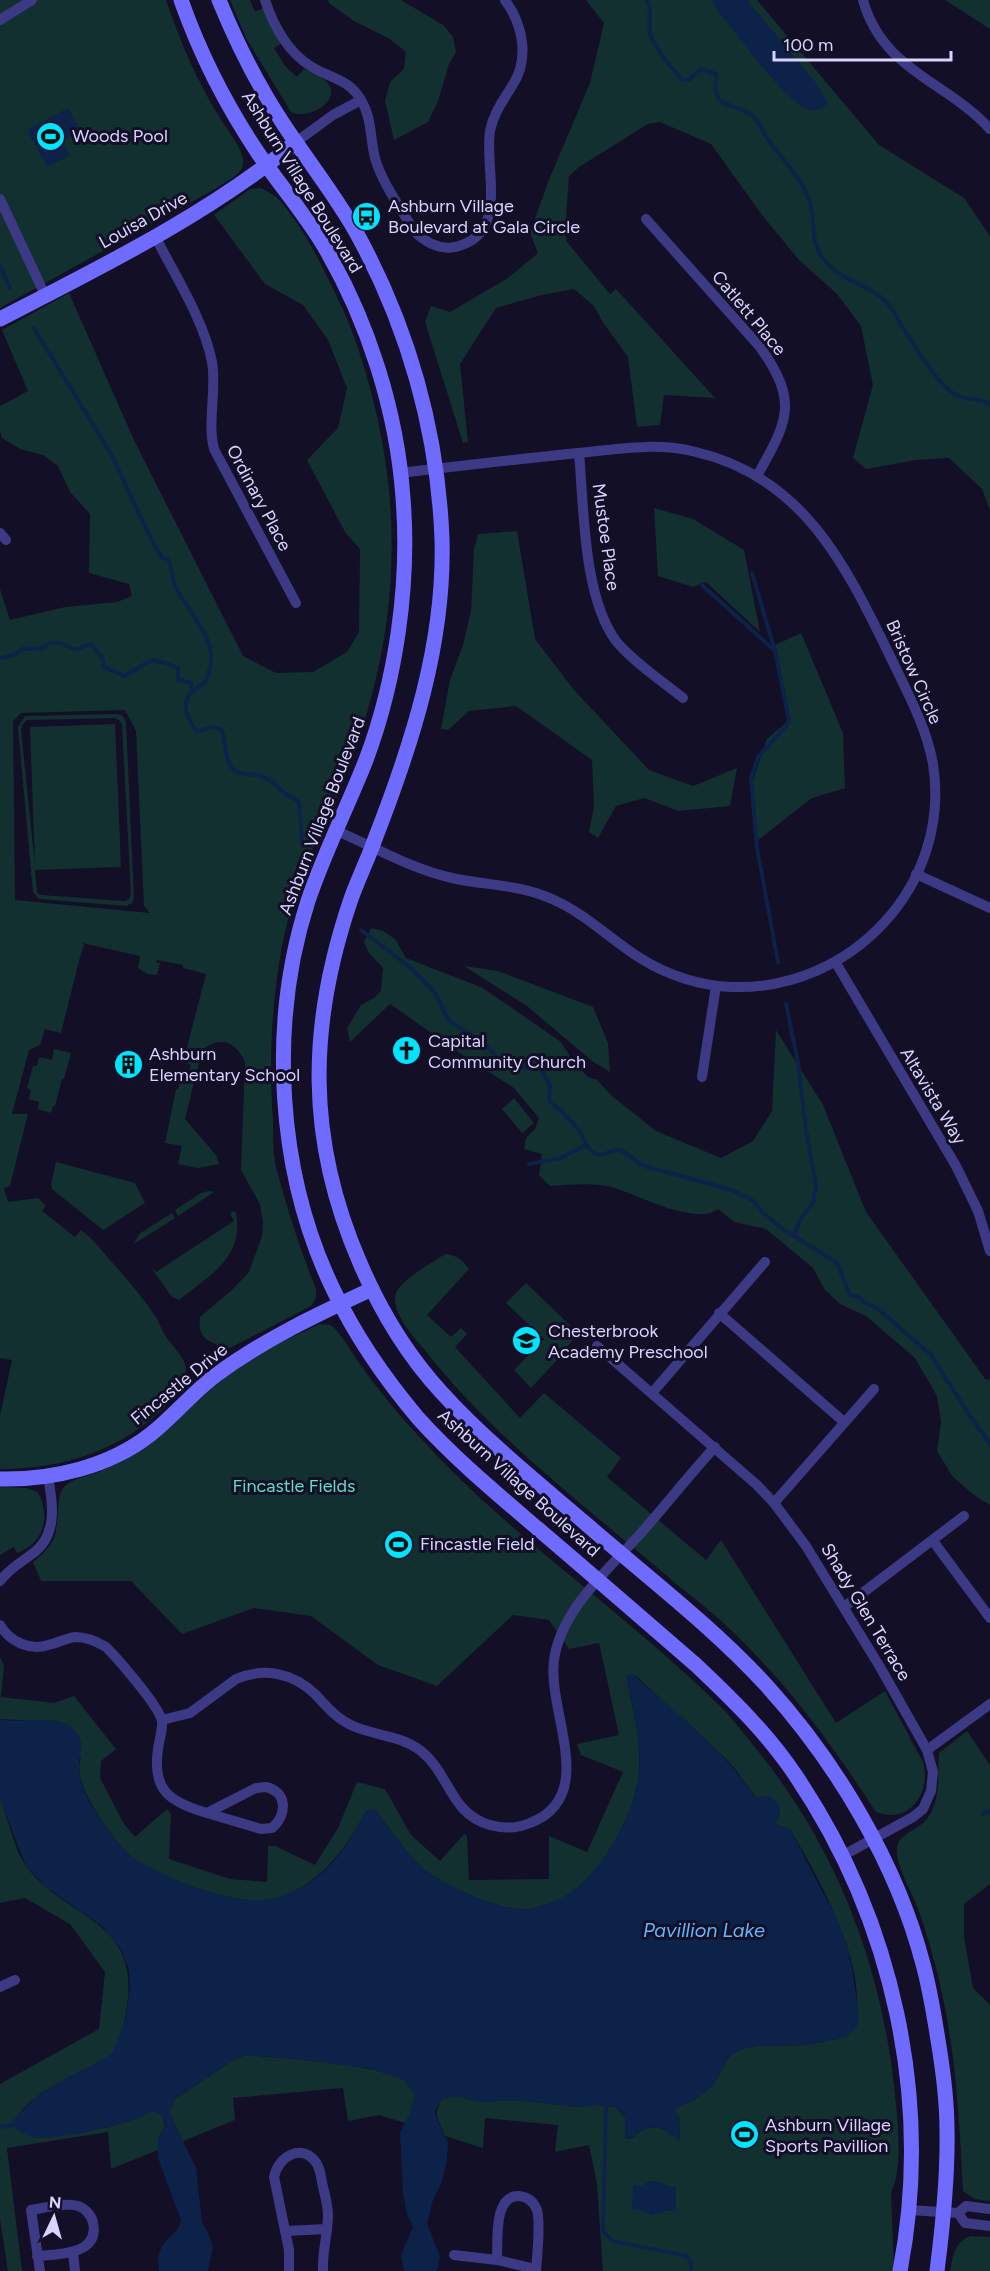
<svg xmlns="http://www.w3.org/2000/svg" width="990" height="2271" viewBox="0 0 990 2271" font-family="Figtree,sans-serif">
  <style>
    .green { fill: #12302f; fill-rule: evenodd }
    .water { fill: #0c2248 }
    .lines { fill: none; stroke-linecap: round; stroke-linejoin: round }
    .stream { stroke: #0c2248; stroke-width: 4 }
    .street { stroke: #3d3a85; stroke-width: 10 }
    .secondary { stroke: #6f6bff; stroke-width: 15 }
    .labels { text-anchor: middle; stroke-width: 6; stroke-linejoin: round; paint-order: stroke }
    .poi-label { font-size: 18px; fill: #d9d4ff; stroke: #130f26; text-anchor: start }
    .street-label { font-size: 18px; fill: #d9d4ff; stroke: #130f26 }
    .park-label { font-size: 18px; fill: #5fe0c0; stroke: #130f26 }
    .water-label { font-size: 20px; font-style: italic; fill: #62b6ff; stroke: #130f26 }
  </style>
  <rect width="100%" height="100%" fill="#130f26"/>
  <g class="green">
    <path d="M0 0H166C181 44 198 84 223 123 230 134 245 151 243 165 241 176 223 183 215 189L0 308Z"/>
    <path d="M230 0H250L255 12 263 8 281 44 274 48 285 66 297 77 304 69C311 72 320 75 325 80 346 99 309 121 291 112L246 38Z"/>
    <path d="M328 0H401L443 25 453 37 456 52 449 64 438 101 428 122 394 140 385 101 390 82 404 69 406 52 390 39 354 21 330 4Z"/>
    <path d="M586 0H757L879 145 964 198 990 236V510L982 489 949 458 916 460 866 469 853 458 873 385 861 326 837 294 799 260 762 215 711 144 660 122 648 124 579 167 569 176 565 234 567 242 610 294 616 289 715 398 664 395 660 425 637 427 628 357 602 321 594 306 574 289 542 295 496 308 460 364 468 442 463 443 425 322 431 306 450 312 508 278 538 253 530 233 548 182 590 83 604 23Z"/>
    <path d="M945 0H990V29Z"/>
    <path d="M261 188C268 192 276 195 280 201 308 233 326 274 344 312 358 344 368 378 376 412 405 537 393 652 347 772 338 796 327 818 316 841 299 878 285 923 279 964 271 1017 269 1067 273 1121 273 1136 273 1153 276 1167 287 1208 300 1250 316 1289V1298L311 1306 228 1349C210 1342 197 1340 200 1317L232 1290 249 1272 262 1236 263 1222 260 1204 241 1170 245 1062C236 1042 221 1035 202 1050L185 1119 216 1155 219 1164 198 1168 178 1164 182 1146 165 1143 176 1089H178L181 1075 188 1077 191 1065 185 1063 188 1048 187 1047 206 974 183 968V965L157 960 156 962 160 963 157 975 147 974 138 968 140 956 82 943 84 945 80 957 61 1033 45 1029 40 1045 29 1050 12 1114H28L10 1186 4 1188 8 1202 38 1198 46 1206 42 1211 75 1237 81 1230 93 1240C113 1264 136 1288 154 1314 159 1321 161 1330 167 1338 173 1347 184 1356 186 1368 188 1382 177 1394 169 1403 123 1450 64 1469 0 1469V1416L12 1360 0 1358V589L10 620 65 607 117 602 132 596 129 584 89 573 90 514 70 492 58 466 43 455 20 449 2 438 0 431V406L28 391 2 330 69 293 134 440 243 656 276 673 313 672 347 652 359 632 360 549 345 532 307 460 338 428 347 388 328 340 303 305 265 284 214 215 250 189ZM125 710 136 731 144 906 150 913 15 900 13 721 21 713Z"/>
    <path d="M654 508 693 519 744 550 760 632 706 582 693 587 658 576Z"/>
    <path d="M517 531 535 639 574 690 649 770 693 786 737 768 730 806 679 811 644 798 616 806 598 838 589 832 594 806 592 760 516 706 469 711 448 730 441 729 450 680 463 645 471 610 474 549 478 534Z"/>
    <path d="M801 633 843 733 845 788 812 798 757 841 753 780 767 739 790 719 775 645Z"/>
    <path d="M118 714 123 716 126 722 134 898 132 903 126 906 39 899 33 892 18 727 25 716ZM114 718 119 720 122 725 131 894 129 899 125 901 41 895 37 893 35 870 121 867 115 724 30 727 35 865 21 731 22 725 27 720Z"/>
    <path d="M371 928 383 931 395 939 406 958 483 988 561 1042 573 1061 588 1077 597 1080 612 1096 656 1131 721 1158 753 1141 772 1111 776 1030 823 1105 866 1212 986 1380 990 1379V1505L974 1495 953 1477 937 1451 941 1422 937 1396 915 1358 866 1316 840 1304 825 1290 813 1268 766 1229 734 1222 718 1209C714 1211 710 1214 705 1214 678 1216 641 1197 615 1188 595 1182 571 1185 550 1186L539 1175 542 1154 524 1149 526 1138 535 1129 539 1118 514 1088 467 1058 390 1004 350 1042 347 1028 361 1005 374 998 381 991 383 968 369 953 364 942Z"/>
    <path d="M464 966 498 971 593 1007 608 1043 610 1072 592 1061 527 1006Z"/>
    <path d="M54 1049 71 1053 64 1079H62L55 1106H53L51 1113 38 1109 39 1102 29 1099 31 1090 27 1088 33 1066H37L39 1057 52 1060Z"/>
    <path d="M514 1098 534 1123 522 1133 502 1109Z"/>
    <path d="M56 1162 135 1183 145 1203 103 1230 52 1189 51 1184Z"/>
    <path d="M208 1191 214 1192 178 1216 175 1210 201 1193Z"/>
    <path d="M233 1211 236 1212C244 1258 211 1274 179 1300L172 1297 150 1266 156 1272 234 1221 230 1214Z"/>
    <path d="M172 1213 175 1218 134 1244 139 1234Z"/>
    <path d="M445 1254C457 1255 462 1260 469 1269L427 1315 451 1337 461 1328 467 1334 455 1347 520 1418 544 1393 621 1458 607 1477 706 1560 721 1540 836 1723 885 1691 923 1762C932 1793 909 1825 876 1812 835 1749 791 1688 736 1635 717 1616 695 1599 674 1582 587 1507 494 1439 423 1348 412 1335 394 1315 395 1297 396 1282 432 1263 445 1254Z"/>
    <path d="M526 1283 578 1333 558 1359 531 1388 514 1370 544 1339 506 1303Z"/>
    <path d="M319 1324C323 1325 327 1324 330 1325 339 1330 351 1351 357 1360 386 1402 421 1440 457 1476 542 1559 641 1627 725 1711 735 1722 744 1734 753 1745 829 1837 874 1945 891 2062 895 2094 906 2166 891 2192L894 2271H603L597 2184 589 2145 555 2152 558 2125 485 2118 483 2148 445 2136C439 2119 432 2118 442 2099L454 2096 482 2102 514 2100 579 2107 598 2105 615 2107 625 2117V2139C633 2139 633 2137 638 2133 653 2121 668 2131 680 2140L679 2115 676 2114V2108L694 2100 713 2086 729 2057 741 2049 758 2046 806 2045 846 2037C849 2026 857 2013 857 2002 858 1948 817 1875 790 1829L775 1824 736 1770 725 1758 636 1676H626C633 1707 641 1740 639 1771 636 1810 608 1861 579 1887 567 1897 544 1907 529 1909 504 1912 456 1890 435 1877 409 1861 394 1832 374 1809L366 1811C346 1850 314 1892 268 1900 235 1905 161 1879 135 1859 118 1846 100 1820 90 1801 83 1788 76 1772 81 1758L37 1721 0 1719V1657L4 1666 1 1697 54 1703 74 1696 116 1749 101 1761 100 1778 124 1824 135 1837 167 1809 171 1814 169 1859 230 1879 267 1882 268 1846H275L315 1865 338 1828 357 1782 385 1789 411 1835 440 1861 464 1834 467 1836 469 1880 549 1879V1836L587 1852 623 1772 581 1755 577 1744 619 1735 599 1643 569 1649 549 1620 513 1615 437 1686 378 1665 311 1616 254 1608 182 1634 131 1581H41L33 1562C41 1555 49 1549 54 1538 60 1524 55 1495 65 1486 75 1477 91 1476 103 1470 115 1465 129 1458 140 1450 177 1426 205 1390 241 1364 263 1348 295 1337 319 1324Z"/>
    <path d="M0 1487 26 1488 38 1492C51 1517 44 1543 17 1553L14 1547 0 1555Z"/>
    <path d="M967 1731 990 1765V1884L964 1904V1937L973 1988 990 2005V2201L975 2199 963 2191C959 2112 955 2034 933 1957 929 1941 924 1925 918 1909 912 1891 897 1870 897 1850 896 1834 919 1830 927 1819 942 1797 937 1777 939 1753Z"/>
    <path d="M0 1799C9 1820 14 1850 27 1867 66 1920 140 1918 127 2005 125 2020 122 2039 113 2053 105 2065 78 2071 66 2079 53 2086 38 2094 28 2104 22 2109 18 2116 13 2121L59 2136 108 2127 139 2118 147 2112H157L162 2115 165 2126 158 2139V2150L111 2169 108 2132 7 2148 22 2271H8L0 2219V2084L99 2029 105 1972 70 1924 25 1898 0 1903Z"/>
    <path d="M245 2055C274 2057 386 2065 404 2080 408 2084 412 2091 415 2095L410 2114 405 2123 379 2115 348 2121 343 2088 233 2098 235 2120 183 2141 169 2112 175 2099 233 2060Z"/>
    <path d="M971 2236 990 2237V2271H950C953 2256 955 2241 971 2236Z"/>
  </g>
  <g class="water">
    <path d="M712 0H747L813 79 828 103C823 109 814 112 807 109 784 100 736 33 718 11Z"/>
    <path d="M68 108 80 131 62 141 70 155 47 167 27 130Z"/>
    <path d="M630 1674 635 1676C646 1687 659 1697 671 1707 702 1735 732 1762 755 1797L769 1796 779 1804 780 1815 775 1824 790 1829 837 1919 847 1945 853 1972 859 2020 856 2028 846 2037 806 2045 758 2046 741 2049 729 2057 713 2086 694 2100 676 2108V2114L679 2115 680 2140H677C667 2129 651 2122 638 2133 632 2137 632 2139 625 2139V2116L615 2107 606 2105 579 2107 514 2100 482 2102 454 2096 442 2099 435 2111 437 2120 448 2142 447 2160 442 2181 432 2203 427 2224 440 2256 437 2271H404L401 2255 413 2227 407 2215 403 2192 400 2132 410 2114 415 2095 404 2080 368 2068 286 2058 245 2055 233 2060 175 2099 169 2112 196 2168 202 2223 208 2232 213 2247 208 2271H159C154 2237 177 2241 181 2220L158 2158V2139L165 2126C164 2119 163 2113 155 2112 146 2111 142 2118 134 2120 108 2127 58 2141 32 2137 24 2135 17 2130 12 2125V2121L40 2093 112 2054 126 2018 130 1985 128 1967 121 1949 103 1927 47 1888 26 1866 0 1799V1719C20 1724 55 1714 71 1727 89 1741 78 1752 79 1768 79 1783 89 1802 97 1814 105 1827 123 1851 136 1859 163 1878 236 1906 269 1899 277 1898 287 1894 295 1891 327 1877 351 1841 366 1811L374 1809C394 1832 409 1861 435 1877 456 1890 504 1912 529 1909 544 1906 567 1897 579 1886 608 1861 636 1810 639 1771 641 1739 633 1707 626 1676Z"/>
    <path d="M649 2181C660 2180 666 2187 676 2187V2211H666L652 2216 640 2210H632L633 2185 641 2186Z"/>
  </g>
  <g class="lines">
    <g class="stream">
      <path d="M647 0C653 13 648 19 650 32 654 50 671 66 682 80H689L701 69 716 74C713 111 726 100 749 113 756 116 761 128 765 135 779 157 803 178 810 203 815 220 811 241 821 256 839 282 867 282 887 303 894 310 897 318 902 326 914 346 934 378 951 392 962 401 978 397 990 404"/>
      <path d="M0 265 10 288"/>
      <path d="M34 328 112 456 151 539 162 558 168 559C172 568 172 577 175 586 185 607 214 636 211 660 211 665 208 677 205 682 202 685 197 688 194 690 179 702 187 719 197 731L213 727 222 730C226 741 224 761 234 770 240 776 253 773 261 776 271 779 276 786 283 792 288 796 294 797 299 802L302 843"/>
      <path d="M752 573 775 651 789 721 787 725 758 757 751 778 757 848 778 962"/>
      <path d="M702 585 775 651"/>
      <path d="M0 658 14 655 22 649 43 648 50 643H60L75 650 90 644 102 657 104 667 124 676 152 660 169 664 178 668V680L191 683V692"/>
      <path d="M361 930 411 968 436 994 448 1020 485 1044 502 1062 512 1067 541 1069 550 1086 549 1100C560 1111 573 1120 581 1134 584 1140 587 1149 594 1153 602 1158 609 1151 616 1150 625 1149 635 1162 644 1166L732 1190 752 1200 763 1213 783 1229 837 1263 850 1295 859 1297 865 1303 877 1308 931 1355 966 1410 990 1444"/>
      <path d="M786 1004 798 1063 806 1130 816 1185 813 1203 801 1218 794 1235"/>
      <path d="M529 1164 561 1158 586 1145"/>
      <path d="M983 1814 990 1811"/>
      <path d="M606 2105 603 2231 612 2241 687 2256 691 2262V2271"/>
      <path d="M0 2127 12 2125"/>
    </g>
    <g class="street">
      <path d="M265 0C273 25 288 53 312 67 330 78 349 79 361 100 372 118 370 138 375 158 382 183 401 208 414 231 425 242 439 250 455 247 510 235 484 170 490 131 493 114 503 101 512 86 530 59 523 25 505 0"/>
      <path d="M863 0C882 70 946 81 990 129"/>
      <path d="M0 20 32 0"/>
      <path d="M296 142 333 115 361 100"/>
      <path d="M0 199 45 295"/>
      <path d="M646 219 760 347C799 402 788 421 757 476"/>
      <path d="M155 236C174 274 204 320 212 362 217 391 207 421 214 449L296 603"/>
      <path d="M579 453C584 508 583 596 616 641 631 660 663 682 683 698"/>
      <path d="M0 533 6 540"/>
      <path d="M335 830C374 847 411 869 452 878 488 886 520 884 554 900 586 914 611 940 640 958 667 975 700 986 732 987 851 991 952 885 933 764 926 725 906 690 889 654 845 564 803 477 696 452 657 442 618 449 578 453 519 459 459 466 400 473"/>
      <path d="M916 874 990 908"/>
      <path d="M836 963 956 1166 978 1211 990 1251"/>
      <path d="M702 1077 716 986"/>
      <path d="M719 1313 844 1422"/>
      <path d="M597 1346 757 1485 774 1503 806 1546 880 1667 927 1750 933 1772 931 1791 923 1809 913 1817 842 1856"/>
      <path d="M652 1393 765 1262"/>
      <path d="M774 1503 874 1389"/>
      <path d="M933 1541 990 1618"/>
      <path d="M0 1581C9 1569 20 1563 32 1554 58 1536 53 1503 48 1477"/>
      <path d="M844 1607 964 1516"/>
      <path d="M0 1625C10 1642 30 1651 48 1645 58 1643 66 1638 75 1637 87 1637 96 1641 106 1647 118 1659 159 1706 162 1721 163 1729 159 1741 158 1749 152 1790 169 1802 207 1813"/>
      <path d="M162 1720 190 1713 236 1679C264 1667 293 1673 315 1694 327 1707 337 1719 353 1726 376 1736 400 1735 421 1751 450 1774 450 1814 490 1825 504 1829 516 1829 530 1823 602 1795 543 1707 555 1654 565 1606 610 1568 641 1533 666 1505 689 1475 715 1447"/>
      <path d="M927 1750 990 1704"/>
      <path d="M266 1787C288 1792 287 1815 272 1828L261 1829 207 1813 256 1788Z"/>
      <path d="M0 1987 15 1980"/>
      <path d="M908 2210 958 2213 966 2206 990 2209"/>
      <path d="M958 2213 965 2223 990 2226"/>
      <path d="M285 2231 327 2229"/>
      <path d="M73 2252 75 2271"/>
      <path d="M454 2255 497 2260 536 2269"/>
      <path d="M37 2256C58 2254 100 2255 93 2223 92 2216 85 2208 78 2206 65 2202 45 2208 31 2210L40 2271"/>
      <path d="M497 2260C498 2242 493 2195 519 2196 528 2197 534 2202 537 2210 541 2225 537 2254 536 2271"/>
      <path d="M289 2271V2250L274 2177C278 2156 303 2142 317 2164 320 2169 321 2176 322 2182 324 2193 328 2204 328 2215 328 2233 322 2252 323 2271"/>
    </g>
    <g class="secondary">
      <path d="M181 0C200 54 226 105 258 153 279 184 304 213 324 246 368 321 397 411 403 498 410 584 396 680 366 760 347 808 324 853 308 901 268 1025 277 1174 334 1291 356 1337 386 1380 418 1418 454 1458 496 1493 537 1528 590 1573 643 1619 696 1665 732 1699 768 1734 796 1776 893 1920 933 2100 900 2271"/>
      <path d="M219 0C237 44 258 86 284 125 308 161 335 195 356 232 408 326 438 432 442 539 445 643 412 744 375 839 368 859 358 879 351 899 308 1025 306 1139 360 1263 380 1310 407 1355 442 1393 485 1440 536 1481 585 1523 646 1576 712 1626 767 1686 836 1762 897 1864 923 1964 930 1989 934 2015 938 2040 943 2070 947 2100 947 2130 948 2177 943 2224 937 2271"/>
      <path d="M0 319C101 267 209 214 296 142"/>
      <path d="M0 1479C53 1480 109 1467 151 1434 174 1416 192 1393 216 1375 263 1340 318 1314 372 1289"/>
    </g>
  </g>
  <defs>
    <symbol id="stadium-disc" viewBox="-11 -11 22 22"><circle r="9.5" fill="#00e5ff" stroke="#130f26"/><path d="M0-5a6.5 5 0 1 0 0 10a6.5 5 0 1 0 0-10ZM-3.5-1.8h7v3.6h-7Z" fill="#111"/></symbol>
    <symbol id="bus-disc" viewBox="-11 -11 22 22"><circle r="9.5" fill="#00e5ff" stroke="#130f26"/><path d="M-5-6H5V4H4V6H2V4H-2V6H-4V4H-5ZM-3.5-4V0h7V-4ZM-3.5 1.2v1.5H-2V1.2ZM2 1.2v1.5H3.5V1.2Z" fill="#111"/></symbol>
    <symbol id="church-disc" viewBox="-11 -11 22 22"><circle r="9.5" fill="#00e5ff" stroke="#130f26"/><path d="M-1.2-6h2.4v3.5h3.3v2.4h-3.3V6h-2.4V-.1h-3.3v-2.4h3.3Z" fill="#111"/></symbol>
    <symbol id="building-disc" viewBox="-11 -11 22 22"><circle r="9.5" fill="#00e5ff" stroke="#130f26"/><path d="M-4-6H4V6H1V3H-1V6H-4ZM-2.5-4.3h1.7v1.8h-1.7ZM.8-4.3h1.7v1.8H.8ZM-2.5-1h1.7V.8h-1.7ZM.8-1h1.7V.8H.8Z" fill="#111"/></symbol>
    <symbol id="school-disc" viewBox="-11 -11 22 22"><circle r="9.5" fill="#00e5ff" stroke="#130f26"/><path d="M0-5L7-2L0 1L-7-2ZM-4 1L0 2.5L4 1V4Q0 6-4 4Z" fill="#111"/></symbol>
  </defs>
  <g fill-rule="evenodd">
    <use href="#stadium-disc" x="34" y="120" width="33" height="33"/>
    <use href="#bus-disc" x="350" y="200" width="33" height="33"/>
    <use href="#church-disc" x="390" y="1034" width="33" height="33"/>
    <use href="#building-disc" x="112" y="1048" width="33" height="33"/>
    <use href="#school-disc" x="510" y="1324" width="33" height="33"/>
    <use href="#stadium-disc" x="382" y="1528" width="33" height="33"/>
    <use href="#stadium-disc" x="728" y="2118" width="33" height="33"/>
  </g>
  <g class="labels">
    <g class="poi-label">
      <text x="72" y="142">Woods Pool</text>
      <text x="388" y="212">Ashburn Village<tspan x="388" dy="21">Boulevard at Gala Circle</tspan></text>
      <text x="428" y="1047">Capital<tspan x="428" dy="21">Community Church</tspan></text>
      <text x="149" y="1060">Ashburn<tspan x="149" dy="21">Elementary School</tspan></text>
      <text x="548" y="1337">Chesterbrook<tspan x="548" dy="21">Academy Preschool</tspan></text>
      <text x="420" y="1550">Fincastle Field</text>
      <text x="765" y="2131">Ashburn Village<tspan x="765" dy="21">Sports Pavillion</tspan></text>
    </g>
    <g class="street-label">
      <text transform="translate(302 182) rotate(58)" y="6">Ashburn Village Boulevard</text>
      <text transform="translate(143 220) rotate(-29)" y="6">Louisa Drive</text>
      <text transform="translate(749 313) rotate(50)" y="6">Catlett Place</text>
      <text transform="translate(259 498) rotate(62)" y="6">Ordinary Place</text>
      <text transform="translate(606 537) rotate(82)" y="6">Mustoe Place</text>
      <text transform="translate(914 672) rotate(66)" y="6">Bristow Circle</text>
      <text transform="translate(322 816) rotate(-69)" y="6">Ashburn Village Boulevard</text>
      <text transform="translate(933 1096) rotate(59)" y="6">Altavista Way</text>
      <text transform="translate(179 1384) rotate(-39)" y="6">Fincastle Drive</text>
      <text transform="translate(519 1483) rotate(42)" y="6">Ashburn Village Boulevard</text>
      <text transform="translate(866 1612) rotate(59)" y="6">Shady Glen Terrace</text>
    </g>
    <g class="park-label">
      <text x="294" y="1492">Fincastle Fields</text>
    </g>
    <g class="water-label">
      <text x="704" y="1937">Pavillion Lake</text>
    </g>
  </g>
  <g transform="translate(54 2217) rotate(5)" stroke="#130f26" stroke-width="4.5" paint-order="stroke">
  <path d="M0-4.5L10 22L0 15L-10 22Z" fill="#d9d4ff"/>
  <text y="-9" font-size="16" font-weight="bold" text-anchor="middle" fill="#d9d4ff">N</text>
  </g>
  <path d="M774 51v9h177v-9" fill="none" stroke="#d9d4ff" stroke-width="3"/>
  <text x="783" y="51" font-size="18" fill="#d9d4ff" stroke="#130f26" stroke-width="4.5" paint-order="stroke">100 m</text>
</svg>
